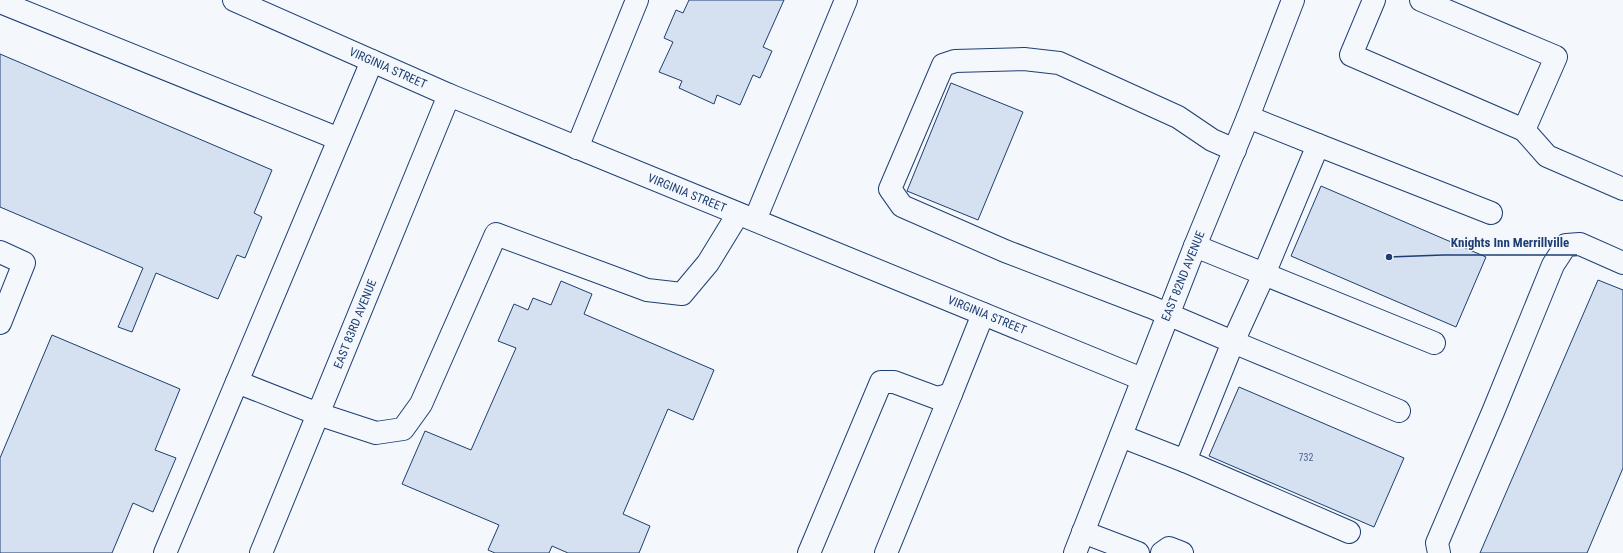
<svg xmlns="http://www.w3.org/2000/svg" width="1623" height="553" viewBox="0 0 1623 553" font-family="'Roboto Condensed',sans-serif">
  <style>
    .building { fill: #d5e0f0; stroke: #1d3f73 }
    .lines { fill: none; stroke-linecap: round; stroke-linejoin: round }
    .minor-casing { stroke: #1d3f73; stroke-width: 24 }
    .minor { stroke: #f4f7fb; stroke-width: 22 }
    .labels { text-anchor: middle; stroke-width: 3; stroke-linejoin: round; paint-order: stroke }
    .number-label { font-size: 10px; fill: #4b6792 }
    .street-label { font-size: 12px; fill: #1d3f73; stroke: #f4f7fb }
    .leader { fill: none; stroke: #1d3f73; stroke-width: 1.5 }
    .callout-dot { fill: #1d3f73; stroke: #f4f7fb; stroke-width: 1.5 }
    .callout-label { font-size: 13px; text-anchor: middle; font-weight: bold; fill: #1d3f73; stroke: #f4f7fb; stroke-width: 3; stroke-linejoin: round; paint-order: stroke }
  </style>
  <rect width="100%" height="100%" fill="#f4f7fb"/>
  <g class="building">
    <path d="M689 0H784L763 47 772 51 760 78 753 75 740 105 717 95 714 104 679 88 682 81 659 72 673 42 664 38 676 10 683 13Z"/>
    <path d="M0 54 272 170 254 213 262 217 245 258 237 255 218 299 156 273 132 332 118 327 143 268 0 207Z"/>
    <path d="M951 83 1023 112 978 220 907 191Z"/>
    <path d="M1321 186 1486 257 1456 327 1291 256Z"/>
    <path d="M1598 280 1623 290V468L1587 553H1480Z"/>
    <path d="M561 281 592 294 584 314 714 370 693 420 668 409 623 514 650 526 639 553H568L552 546 549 553H495L488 550 499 525 402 484 425 431 471 450 516 348 498 341 514 304 528 310 533 298 551 305Z"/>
    <path d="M52 335 180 389 155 450 176 458 153 512 133 503 112 553H0V458Z"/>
    <path d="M1239 387 1404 458 1374 527 1209 456Z"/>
  </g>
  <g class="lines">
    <defs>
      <g id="minor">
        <path d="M234 0 449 95 1142 379"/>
        <path d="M1374 0 1351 55 1524 130 1556 57 1421 0"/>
        <path d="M0 2 339 139"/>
        <path d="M1524 130 1547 156 1623 189"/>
        <path d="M1318 145 1491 213"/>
        <path d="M577 148 637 0"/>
        <path d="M755 220 846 0"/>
        <path d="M1195 246 1264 274 1318 145 1248 117"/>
        <path d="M0 252 24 263 0 323"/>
        <path d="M237 382 318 414 376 433 403 429 421 404 496 234 647 290 682 294 708 263 738 214"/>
        <path d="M1399 411 1233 342 1264 274 1434 343"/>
        <path d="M1121 436 1185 461 1233 342 1151 307 1005 251 902 206 890 189 943 65 955 61 1024 59 1059 63 1178 117 1212 140 1235 150"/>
        <path d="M1185 461 1349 532"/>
        <path d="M1083 532 1138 553"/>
        <path d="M165 553 372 61"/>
        <path d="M261 553 449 95"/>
        <path d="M809 553 881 382H894L937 398 951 394 983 314"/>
        <path d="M886 553 951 394"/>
        <path d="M1075 553 1195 246 1248 117 1293 0"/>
        <path d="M1162 553 1169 548 1182 553"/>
        <path d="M1439 553 1437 543 1493 412 1553 265 1566 245 1580 244 1623 263"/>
      </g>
    </defs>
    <use href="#minor" class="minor-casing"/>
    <use href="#minor" class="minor"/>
  </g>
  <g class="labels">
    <g class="number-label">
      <text x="1306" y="461">732</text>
    </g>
    <g class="street-label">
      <text transform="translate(388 68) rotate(24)" y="4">VIRGINIA STREET</text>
      <text transform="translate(687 193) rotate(22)" y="4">VIRGINIA STREET</text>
      <text transform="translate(1183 276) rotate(-68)" y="4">EAST 82ND AVENUE</text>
      <text transform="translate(987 315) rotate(22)" y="4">VIRGINIA STREET</text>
      <text transform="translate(355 324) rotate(-68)" y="4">EAST 83RD AVENUE</text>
    </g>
  </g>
  <path class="leader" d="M1389 257L1443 255H1577"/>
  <circle class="callout-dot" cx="1389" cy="257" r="4"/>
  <g class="callout-label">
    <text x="1510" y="247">Knights Inn Merrillville</text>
  </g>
</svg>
